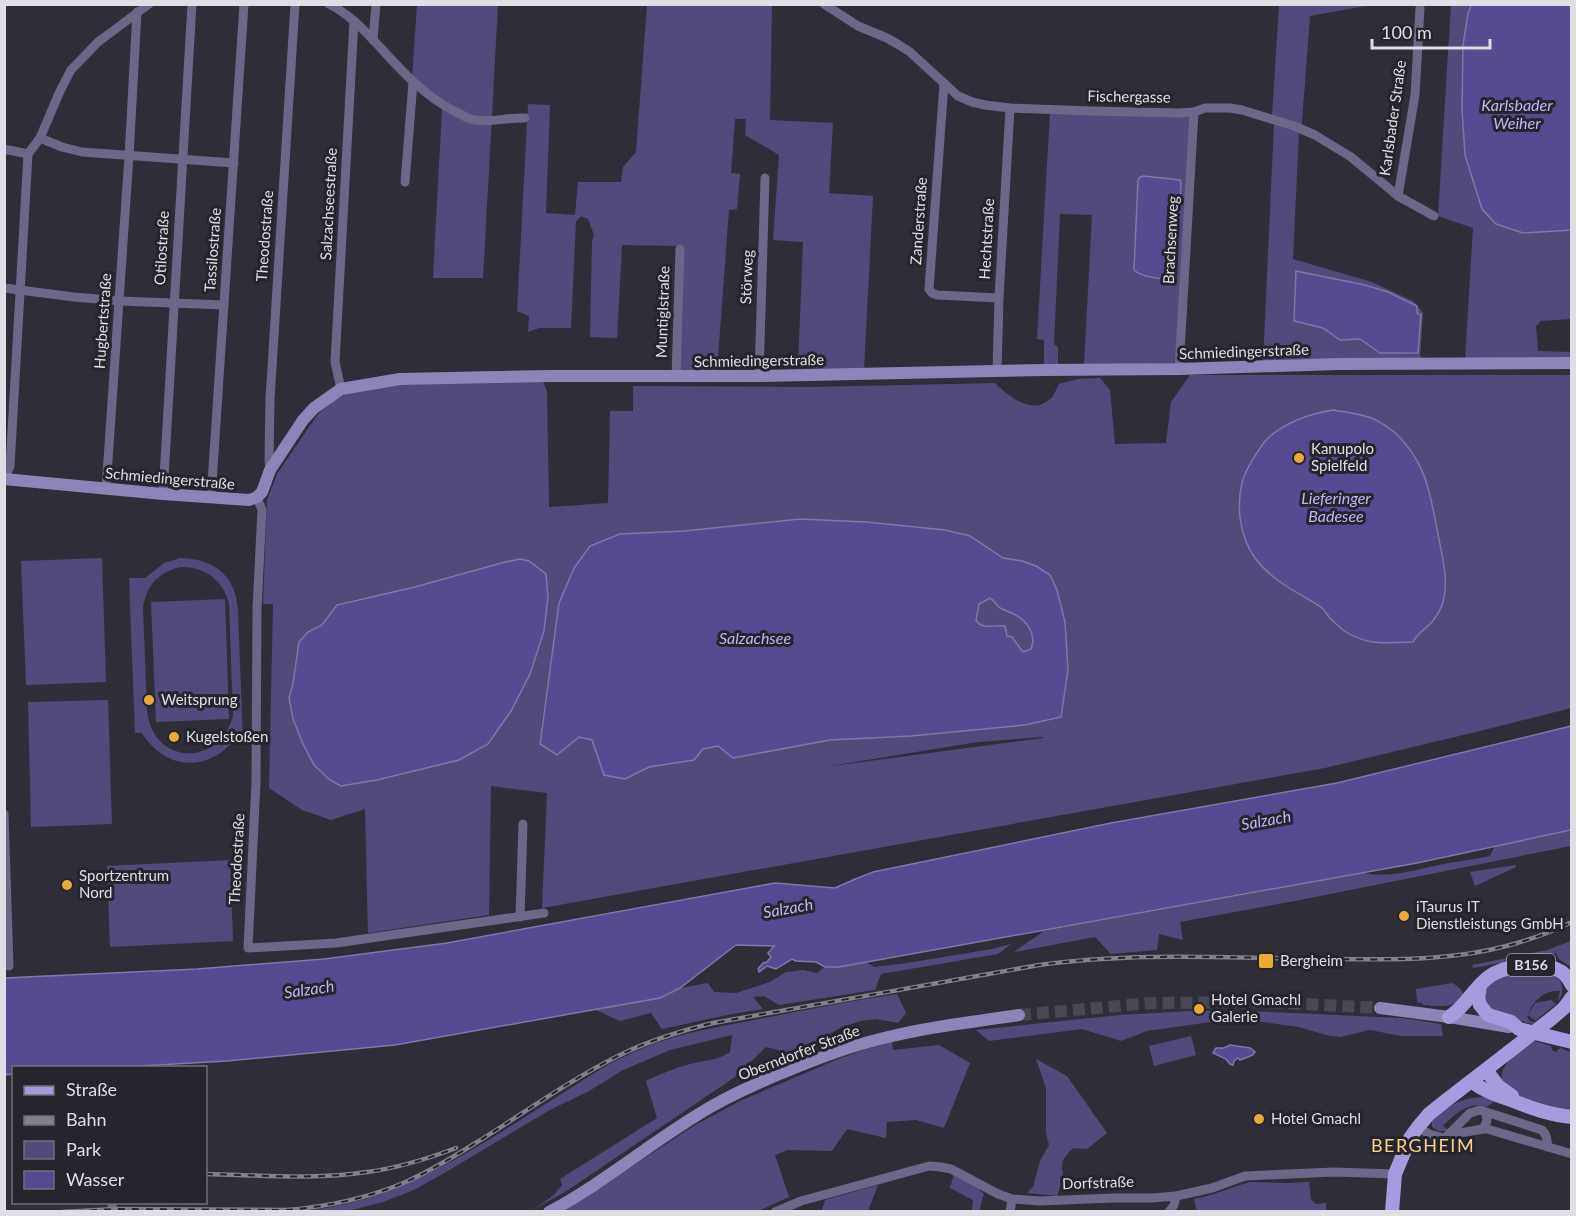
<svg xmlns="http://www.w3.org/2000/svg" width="1576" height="1216" viewBox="0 0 1576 1216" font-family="Lato,sans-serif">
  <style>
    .green { fill: #524a7b; fill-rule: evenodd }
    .water { fill: #574a90; stroke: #8076a9; stroke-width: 1.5; fill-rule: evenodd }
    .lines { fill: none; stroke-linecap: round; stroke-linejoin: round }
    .secondary-tunnel { stroke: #494852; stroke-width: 12; stroke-dasharray: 12 6; stroke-linecap: butt }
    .street { stroke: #6a6787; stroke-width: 9 }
    .secondary { stroke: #8b85b8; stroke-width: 12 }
    .primary { stroke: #a49cde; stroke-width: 14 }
    .rail-casing { stroke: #818189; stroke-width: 4.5 }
    .rail { stroke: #25252e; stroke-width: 2; stroke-dasharray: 7; stroke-linecap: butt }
    .primary-bridge { stroke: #a49cde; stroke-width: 14 }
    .poi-dot { fill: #e7ac37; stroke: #25252e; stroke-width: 2 }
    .labels { text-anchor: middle; stroke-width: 6; stroke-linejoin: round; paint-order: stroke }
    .shield { fill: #25252e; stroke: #a6a6ad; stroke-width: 1.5 }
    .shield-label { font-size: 14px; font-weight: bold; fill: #dedee4 }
    .street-label { font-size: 15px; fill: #dedee4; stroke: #25252e }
    .poi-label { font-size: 15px; fill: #dedee4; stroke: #25252e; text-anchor: start }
    .water-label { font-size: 16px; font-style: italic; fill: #bfb8f4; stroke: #25252e }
    .quarter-label { font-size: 18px; letter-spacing: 1.5px; fill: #fcd18b; stroke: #25252e }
  </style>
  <rect width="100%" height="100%" fill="#2f2e38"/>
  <g class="green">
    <path d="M417 5H498L483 278H433L442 109 412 78Z"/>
    <path d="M647 5H772L770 120 833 123 829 193 873 196 864 370 798 368 803 242 773 240 779 155 745 135 746 119H735L731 173 740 174 737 209 729 210 717 371 678 370 682 246 622 245 617 338 590 337 592 242 594 235 588 219 581 216 576 221 571 328H539L528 332 529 316 517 311 528 104 550 105 546 213 575 215 578 182H621L623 167 636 152Z"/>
    <path d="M1279 5H1371L1310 16 1302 122 1299 132 1293 259 1372 282 1413 301 1423 313 1420 360 1263 362 1274 124 1272 115ZM1421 315 1418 353H1380L1360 339 1339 340 1323 328Z"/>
    <path d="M1451 5H1471L1468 14 1463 45 1462 109 1465 155 1482 209 1523 233 1571 230V319L1541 321 1536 326 1538 351 1571 352V360L1465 361 1473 228 1438 216Z"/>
    <path d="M1050 112 1189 115 1191 118 1177 360 1173 363 1084 365 1092 215 1060 214 1054 344 1058 347V365L1044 366V340L1037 339ZM1144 176 1179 180 1181 183 1174 277Z"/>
    <path d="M1190 375H1571V708L1480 731 1325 768 542 908 547 793 491 786 489 915 368 933 365 809 331 820 302 810 269 788 273 604H263L267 500 277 474 318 414 333 401 344 395 366 388 395 385 543 381 547 392 549 507 608 503 610 411H633V386L812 387 995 383C1008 396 1031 415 1049 400 1054 397 1056 389 1059 384L1078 379 1100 378 1110 390 1115 444 1166 443 1171 402ZM800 519 866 522 945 530 970 536 1003 558 1022 561 1036 566 1065 622 1068 670 1061 717 1025 725 911 736 830 740 734 758 718 746 703 749 694 760 649 767 625 779 604 775 592 740 541 727 555 637 559 603 620 534 684 531ZM520 559 529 561 546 574 459 760 377 780 341 786 289 698 308 632 322 625 337 604 415 587 505 562ZM1043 737V738L824 767 978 742Z"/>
    <path d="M102 558 106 682 26 685 21 561Z"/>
    <path d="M181 558C215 559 236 576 238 611L243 742C226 743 229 749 215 756 187 772 157 758 142 733H135L129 578H145L164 563ZM181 567C205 567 222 579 229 603L233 716C219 768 153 765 147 711L143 608C146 586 159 571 181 567Z"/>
    <path d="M990 598C995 601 996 604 1000 607 1004 610 1009 612 1013 614 1027 621 1037 634 1031 649L1023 652 1012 637 1007 636 994 625C986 627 981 627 976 620L979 603Z"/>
    <path d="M225 599 229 719 156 722 151 602Z"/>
    <path d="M108 700 112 824 31 827 28 702Z"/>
    <path d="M1571 830V846L1295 901 1180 922 1183 940 1159 934 1157 950 1111 954 1095 937 1014 952 1044 931 1364 873C1387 878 1411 871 1434 866 1452 862 1471 860 1490 856L1495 846Z"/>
    <path d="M230 860 233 941 110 947 107 866Z"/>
    <path d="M1516 865V867L1475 886 1470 872Z"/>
    <path d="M1571 941V967L1559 959 1556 953 1542 957 1529 958 1473 968 1472 965 1547 950Z"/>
    <path d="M1011 944 998 954 881 974 875 990 779 1005 764 996 753 997 763 1009 732 1014 662 1029 651 1013 620 1021 594 1009 660 998 680 988 708 983 714 992 736 993 770 982 786 972 803 970 817 973 825 967H839L866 962 874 967 907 963 992 949Z"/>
    <path d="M1526 971C1539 971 1559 970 1562 986 1563 993 1562 996 1558 1001L1560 991C1544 990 1533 1000 1528 1015L1535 1003 1551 1000 1556 1004 1535 1021 1528 1015 1527 1017 1530 1021 1535 1022 1533 1024 1499 1016 1484 1001C1484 998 1483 995 1484 992 1489 976 1513 974 1526 971Z"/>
    <path d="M1452 983C1459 986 1462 990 1464 997 1451 1009 1439 1006 1423 1005L1422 1003 1417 1002 1416 989Z"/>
    <path d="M897 994 906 1013 898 1023 877 1019 861 1021 842 1027 803 1049 787 1052 766 1047 735 1077 568 1190 533 1210 554 1195 562 1185 560 1179 657 1118 646 1081C660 1074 675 1068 690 1064 705 1060 717 1061 730 1052L732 1035 670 1050 623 1070 589 1091 548 1111 446 1172 414 1190 383 1202 356 1209 341 1211H300C398 1204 477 1147 558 1096 581 1082 603 1066 628 1055 671 1034 708 1029 754 1020 801 1011 849 1001 897 994Z"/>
    <path d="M1192 1011H1248L1402 1018 1441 1024 1443 1036H1401L1370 1030 1340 1037 1326 1035 1299 1027 1256 1021H1218L1147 1031 1121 1041 1082 1029 989 1041 976 1030 1120 1015Z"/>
    <path d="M1191 1036 1196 1055 1154 1066 1149 1046Z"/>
    <path d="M1535 1041 1551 1046 1552 1050 1556 1052 1560 1048 1571 1052V1110C1546 1108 1520 1101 1502 1083 1498 1064 1520 1049 1535 1041Z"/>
    <path d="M892 1042 893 1050 939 1045 970 1063 944 1128 916 1120 887 1122 886 1138 847 1129 832 1151 788 1150 775 1155 789 1197 758 1211 561 1212 573 1205 695 1125 740 1101 838 1059 866 1049Z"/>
    <path d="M1036 1059 1067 1076 1107 1133 1087 1149 1073 1148C1069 1152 1062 1159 1062 1165 1061 1173 1064 1169 1063 1176 1062 1183 1058 1188 1058 1196L1027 1193 1033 1187 1040 1161 1049 1145 1046 1133V1088Z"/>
    <path d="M1485 1097 1510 1106 1494 1102 1486 1107C1472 1100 1452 1115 1443 1126L1447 1129V1131H1438L1432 1127V1119C1452 1104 1460 1098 1485 1097Z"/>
    <path d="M954 1174 975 1186 984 1194 979 1211H972L973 1200 950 1188Z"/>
    <path d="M1250 1182 1286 1183 1309 1182 1311 1199 1316 1204 1326 1203V1211H1197L1194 1199C1213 1196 1231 1187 1250 1182Z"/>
    <path d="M878 1185 868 1211H818L822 1210 825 1200Z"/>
  </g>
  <g class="water">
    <path d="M1471 5H1571V230L1523 233 1496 224 1482 209 1465 155 1462 109 1463 45 1468 14Z"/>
    <path d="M1144 176 1180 180 1181 183 1175 273 1174 277C1165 281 1141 277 1134 270L1138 180 1140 177Z"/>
    <path d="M1296 271 1365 285 1388 292 1417 306V313L1421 315 1418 353H1380L1360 339 1340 340 1323 328 1294 321Z"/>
    <path d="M1333 410C1344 412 1355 413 1365 416 1375 418 1385 425 1393 431 1426 460 1430 493 1438 534 1442 556 1449 580 1443 602 1441 609 1436 617 1432 622 1425 630 1419 631 1413 642 1386 643 1366 646 1343 630 1338 626 1333 621 1329 617 1326 613 1325 610 1321 607 1297 592 1272 581 1255 558 1240 537 1236 507 1242 483 1244 473 1251 462 1256 454 1260 449 1263 443 1267 439 1285 422 1309 414 1333 410Z"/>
    <path d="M800 519 866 522 945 530 970 536 1003 558 1022 561 1036 566 1050 575 1057 590 1065 622 1068 670 1061 717 1025 725 911 736 830 740 733 758 718 746 703 749 694 760 649 767 625 779 604 775 592 740 579 737 557 755 540 744 559 603 574 568 590 546 620 534 684 531ZM990 598C995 601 996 605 1000 608 1004 610 1009 612 1014 614 1027 621 1037 634 1031 649L1023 652 1012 637 1007 636 1005 626C994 624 983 631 976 620L979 604Z"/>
    <path d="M520 559 529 561 546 574 548 597 544 631 530 674 511 711 488 744 459 760 377 780 341 786 330 780 314 765 303 744 293 719 289 698 293 683 299 642 308 632 322 625 337 605 415 587 505 562Z"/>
    <path d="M1571 726V830L1417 863 839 967H825L816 962 796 961 792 959 776 969 767 966 759 972 758 969 763 963 767 962 771 957 768 953 774 946 736 945 680 988 660 998 395 1045 227 1061 123 1067 14 1068 13 1074 5 1075V978L197 969 324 959 447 943 775 883 835 888 853 880 873 872 1111 823 1337 783Z"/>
    <path d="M1230 1045 1250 1048 1255 1052 1253 1055 1240 1060 1238 1058 1234 1061 1233 1065 1230 1064 1226 1059 1213 1053 1216 1048H1224Z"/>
  </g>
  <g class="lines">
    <path class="secondary-tunnel" d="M1019 1015 1151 1003 1267 1002 1380 1008"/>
    <g class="street">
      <path d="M329 4C349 14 363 29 378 45 401 70 423 95 454 111 459 113 465 117 470 119 488 124 507 117 525 118"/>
      <path d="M824 4 858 26 887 38 899 45 910 52 958 96 972 102 985 105 1010 108 1091 111 1179 113 1194 112 1205 108H1230L1242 110 1294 126 1315 135 1351 157 1398 196 1434 216"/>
      <path d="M373 40 376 4"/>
      <path d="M944 84 929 289 932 293 937 295 999 298"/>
      <path d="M40 138 62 147 82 152 234 163"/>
      <path d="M4 149 28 154 40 138 60 91 71 70 98 42 149 4"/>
      <path d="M405 182 413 82"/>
      <path d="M1398 196 1415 95 1420 8"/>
      <path d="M4 288 74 297 120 301 224 305"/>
      <path d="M1179 369 1194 112"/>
      <path d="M997 371 999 298 1010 108"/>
      <path d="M759 376 765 178"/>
      <path d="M676 377 680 249"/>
      <path d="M341 389 335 362 354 21"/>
      <path d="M270 470 269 460 270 399 295 4"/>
      <path d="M5 479 10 466 28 154"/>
      <path d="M106 489 129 156 137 12"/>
      <path d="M163 494 192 4"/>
      <path d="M257 497 262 510 257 608 256 782 248 948 336 943 544 913"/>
      <path d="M211 498 244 4"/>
      <path d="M4 814 9 966"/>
      <path d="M520 917 523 824"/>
      <path d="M1418 1127 1429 1134 1444 1138 1448 1135 1483 1129 1487 1121 1486 1113"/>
      <path d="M1483 1129H1487L1572 1154"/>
      <path d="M1448 1135 1470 1113 1480 1110 1542 1130C1547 1135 1548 1140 1547 1147"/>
      <path d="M111 1202 114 1212"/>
      <path d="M775 1212 801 1201 929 1166 941 1167 951 1169 998 1194 1012 1199 1040 1201 1114 1198H1152L1176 1196 1212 1188 1245 1176 1334 1172 1395 1174"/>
      <path d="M1010 1212 1012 1199"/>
      <path d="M1169 1212 1174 1205 1176 1196"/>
    </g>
    <g class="secondary">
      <path d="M4 479 163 494 249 500 257 497 262 492 270 470 303 420 314 408 341 389 400 379 549 376H759L1045 370 1179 369 1338 364 1572 363"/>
      <path d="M1380 1008 1449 1017 1509 1027"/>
      <path d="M549 1212C606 1182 657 1137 714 1105 741 1090 769 1078 797 1067 824 1056 851 1046 880 1039 925 1027 973 1022 1019 1015"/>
    </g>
    <g class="primary">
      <path d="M1480 986 1478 998 1480 1005 1488 1015 1511 1022 1519 1029 1572 1042"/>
      <path d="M1449 1017C1465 1007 1471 992 1485 980 1501 965 1541 960 1560 971 1566 974 1569 979 1572 985"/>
      <path d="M1551 1019 1564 1008 1572 997"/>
      <path d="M1486 1070 1498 1086 1512 1096"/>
      <path d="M1472 1082C1484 1091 1497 1095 1511 1100 1531 1108 1550 1115 1572 1117"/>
      <path d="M1392 1212 1395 1174 1410 1138 1418 1127 1429 1114 1444 1102 1510 1051"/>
    </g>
    <defs>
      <g id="rail">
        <path d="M206 1174C259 1175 314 1180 367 1172 398 1168 427 1159 456 1148"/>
        <path d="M62 1212 114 1209 286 1210C325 1207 364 1199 401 1184 427 1173 450 1159 474 1144 521 1115 568 1081 618 1056 648 1041 680 1031 713 1023L1039 965C1133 952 1231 958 1326 959 1415 960 1489 962 1572 922"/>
      </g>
    </defs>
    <use href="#rail" class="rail-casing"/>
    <use href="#rail" class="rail"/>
    <path class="primary-bridge" d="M1510 1051 1551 1019"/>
  </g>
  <g class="poi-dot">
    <circle cx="1299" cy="458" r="6"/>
    <circle cx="149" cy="700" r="6"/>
    <circle cx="174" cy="737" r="6"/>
    <circle cx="67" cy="885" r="6"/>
    <circle cx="1404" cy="916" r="6"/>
    <rect x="1258" y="953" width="16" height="16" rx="3"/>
    <circle cx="1199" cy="1009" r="6"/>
    <circle cx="1259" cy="1119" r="6"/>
  </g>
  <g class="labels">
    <rect class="shield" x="1507" y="954" width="48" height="22" rx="4.5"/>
    <g class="shield-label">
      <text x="1531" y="970">B156</text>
    </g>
    <g class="street-label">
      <text transform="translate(1129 97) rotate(1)" y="5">Fischergasse</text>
      <text transform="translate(1393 118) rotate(-82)" y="5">Karlsbader Straße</text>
      <text transform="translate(329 204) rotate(-87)" y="5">Salzachseestraße</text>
      <text transform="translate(919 221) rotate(-86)" y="5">Zanderstraße</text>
      <text transform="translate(265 236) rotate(-86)" y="5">Theodostraße</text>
      <text transform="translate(987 239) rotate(-87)" y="5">Hechtstraße</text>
      <text transform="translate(1171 240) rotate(-87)" y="5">Brachsenweg</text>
      <text transform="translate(162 248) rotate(-87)" y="5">Otilostraße</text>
      <text transform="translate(213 250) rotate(-86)" y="5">Tassilostraße</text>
      <text transform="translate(747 277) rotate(-88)" y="5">Störweg</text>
      <text transform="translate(663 312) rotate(-88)" y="5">Muntiglstraße</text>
      <text transform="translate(103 321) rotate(-86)" y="5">Hugbertstraße</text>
      <text transform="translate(1244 352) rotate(-2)" y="5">Schmiedingerstraße</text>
      <text transform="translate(759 361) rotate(-1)" y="5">Schmiedingerstraße</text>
      <text transform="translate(170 479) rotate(5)" y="5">Schmiedingerstraße</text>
      <text transform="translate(237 859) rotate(-87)" y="5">Theodostraße</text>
      <text transform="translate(799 1053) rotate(-21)" y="5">Oberndorfer Straße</text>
      <text transform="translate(1098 1183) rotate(-2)" y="5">Dorfstraße</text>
    </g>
    <g class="poi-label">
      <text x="1311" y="454">Kanupolo<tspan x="1311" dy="17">Spielfeld</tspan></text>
      <text x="161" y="705">Weitsprung</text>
      <text x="186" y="742">Kugelstoßen</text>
      <text x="79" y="881">Sportzentrum<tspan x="79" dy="17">Nord</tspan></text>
      <text x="1416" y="912">iTaurus IT<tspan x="1416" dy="17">Dienstleistungs GmbH</tspan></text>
      <text x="1280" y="966">Bergheim</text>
      <text x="1211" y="1005">Hotel Gmachl<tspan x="1211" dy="17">Galerie</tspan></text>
      <text x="1271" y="1124">Hotel Gmachl</text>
    </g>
    <g class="water-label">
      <text x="1517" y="111">Karlsbader<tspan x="1517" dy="18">Weiher</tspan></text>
      <text x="1336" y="504">Lieferinger<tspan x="1336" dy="18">Badesee</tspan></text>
      <text x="755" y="644">Salzachsee</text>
      <text transform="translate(1266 820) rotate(-10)" y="6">Salzach</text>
      <text transform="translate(788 908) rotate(-10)" y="6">Salzach</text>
      <text transform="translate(309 989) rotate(-8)" y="6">Salzach</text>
    </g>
    <g class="quarter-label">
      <text x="1423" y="1152">BERGHEIM</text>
    </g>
  </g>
  <rect width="1576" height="1216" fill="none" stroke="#dedee4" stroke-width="12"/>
  <rect x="12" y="1066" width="195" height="138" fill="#25252e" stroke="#6f6f77" stroke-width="1.5"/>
  <rect x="24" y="1086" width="30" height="9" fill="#a49cde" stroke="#6f6f77" stroke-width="1.5"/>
  <text x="66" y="1096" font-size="18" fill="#dedee4">Straße</text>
  <rect x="24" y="1116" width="30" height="9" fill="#818189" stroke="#6f6f77" stroke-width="1.5"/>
  <text x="66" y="1126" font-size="18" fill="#dedee4">Bahn</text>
  <rect x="24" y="1141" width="30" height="18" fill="#524a7b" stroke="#6f6f77" stroke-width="1.5"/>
  <text x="66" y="1156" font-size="18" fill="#dedee4">Park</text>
  <rect x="24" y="1171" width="30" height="18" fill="#574a90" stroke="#6f6f77" stroke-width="1.5"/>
  <text x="66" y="1186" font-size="18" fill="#dedee4">Wasser</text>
  <path d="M1372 39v9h118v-9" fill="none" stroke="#dedee4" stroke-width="3"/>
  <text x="1381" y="39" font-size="18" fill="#dedee4" stroke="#25252e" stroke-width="4.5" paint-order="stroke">100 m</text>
</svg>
